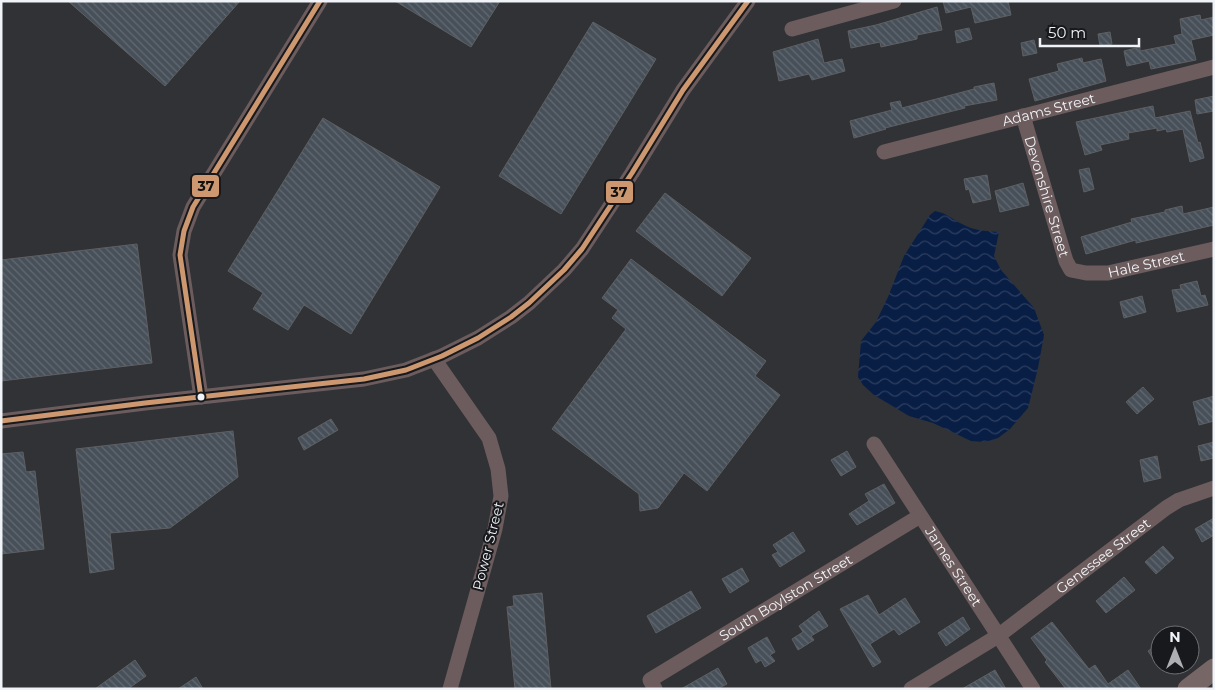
<svg xmlns="http://www.w3.org/2000/svg" width="1215" height="690" viewBox="0 0 1215 690" font-family="Montserrat,sans-serif">
  <style>
    .water { fill: url(#water-waves) }
    .building { fill: url(#building-back-hatch); stroke: #5e6063 }
    .lines { fill: none; stroke-linecap: round; stroke-linejoin: round }
    .minor { stroke: #6c5c5d; stroke-width: 15 }
    .secondary { stroke: #766; stroke-width: 21 }
    .bus-1-casing { stroke: #17191c; stroke-width: 9 }
    .bus-1 { stroke: #cd976f; stroke-width: 5 }
    .bus-dot { fill: #f0f3f7; stroke: #17191c; stroke-width: 2 }
    .labels { text-anchor: middle; stroke-width: 4; stroke-linejoin: round; paint-order: stroke }
    .street-label { font-size: 14px; fill: #f0f3f7; stroke: #17191c }
    .line-badge { stroke: #17191c; stroke-width: 2 }
    .pale-badge-label { font-size: 14px; text-anchor: middle; font-weight: bold; fill: #111 }
  </style>
  <defs>
    <pattern id="water-waves" width="16" height="10" patternUnits="userSpaceOnUse" patternTransform="scale(1.25)"><rect width="16" height="10" fill="#091e45"/><path d="M0 5q4-4 8 0t8 0" fill="none" stroke="#2d3f61"/></pattern>
    <pattern id="building-back-hatch" width="6" height="6" patternUnits="userSpaceOnUse" patternTransform="scale(1.25)"><rect width="6" height="6" fill="#474f59"/><path d="M-1 5l2 2M0 0l6 6M5-1l2 2" fill="none" stroke="#626972"/></pattern>
  </defs>
  <rect width="100%" height="100%" fill="#303235"/>
  <path class="water" d="M935 211C949 214 951 219 964 225 975 231 987 231 999 232L994 256 1001 270 1034 308 1044 335 1038 368 1028 408 1010 429 998 438 985 442 971 441 933 423 909 416 874 395 863 385 858 377 861 341 876 322 888 297 904 256 930 215Z"/>
  <g class="building">
    <path d="M68 1H240L165 86Z"/>
    <path d="M395 1H500L471 47Z"/>
    <path d="M943 1H1008L1011 15 975 23 971 7 946 13Z"/>
    <path d="M937 7 942 30 917 35V39L881 47 880 42 851 48 848 31 876 25Z"/>
    <path d="M1200 15 1201 20 1214 17V35L1191 40 1196 60 1151 69 1149 61 1127 66 1124 51 1140 47V51L1176 44 1174 36 1182 34 1180 19Z"/>
    <path d="M593 22 656 59 561 214 499 176Z"/>
    <path d="M969 28 972 39 957 43 955 31Z"/>
    <path d="M1110 32 1112 44 1100 46 1098 34Z"/>
    <path d="M818 39 824 63 842 59 845 71 812 80 809 74 779 81 773 52Z"/>
    <path d="M1034 40 1037 53 1023 56 1021 43Z"/>
    <path d="M1082 58 1083 63 1101 59 1106 81 1035 101 1029 79 1059 71 1057 64Z"/>
    <path d="M994 83 997 100 964 106 965 108 885 128 886 129 854 138 850 121 892 110 890 103 900 101 902 108 974 89V87Z"/>
    <path d="M1214 96V111L1197 114 1195 100Z"/>
    <path d="M1153 106 1155 118 1190 111 1198 143 1200 142 1204 158 1190 162 1183 129 1167 132 1166 129 1157 131V128L1128 133 1129 139 1100 145 1102 150 1085 155 1076 122Z"/>
    <path d="M323 118 440 187 351 334 304 305 288 330 253 309 263 293 228 271Z"/>
    <path d="M1089 168 1094 189 1084 192 1079 170Z"/>
    <path d="M987 175 991 199 973 203 969 189 966 190 964 179Z"/>
    <path d="M1023 183 1029 205 1000 212 995 191Z"/>
    <path d="M665 193 751 258 722 296 636 231Z"/>
    <path d="M1182 206 1183 214 1214 207V225L1136 243V240L1086 254 1081 237 1132 222 1131 219 1165 212V210Z"/>
    <path d="M137 244 152 363 1 381V260Z"/>
    <path d="M631 259 766 361 755 376 780 395 707 491 684 473 658 508 640 511 639 494 552 429 626 329 612 318 618 310 602 298Z"/>
    <path d="M1197 281 1201 296 1205 295 1208 305 1177 312 1172 290 1181 289 1180 285Z"/>
    <path d="M1142 296 1146 312 1124 318 1120 302Z"/>
    <path d="M1143 387 1154 399 1137 414 1126 402Z"/>
    <path d="M1214 396V421L1199 425 1193 402Z"/>
    <path d="M331 419 338 430 304 450 298 438Z"/>
    <path d="M233 431 238 477 170 528 110 533 114 569 90 573 76 449Z"/>
    <path d="M1214 442V458L1201 461 1198 446Z"/>
    <path d="M847 451 856 467 841 476 831 460Z"/>
    <path d="M23 452 26 472 35 471 44 549 1 554V454Z"/>
    <path d="M1157 456 1161 478 1144 482 1140 460Z"/>
    <path d="M884 484 895 503 857 525 849 514 869 501 865 494Z"/>
    <path d="M1214 518V535L1202 542 1195 529Z"/>
    <path d="M793 532 805 551 780 567 772 555 778 552 773 545Z"/>
    <path d="M1163 546 1174 558 1156 574 1145 562Z"/>
    <path d="M742 568 749 581 730 593 722 579Z"/>
    <path d="M1124 577 1135 590 1106 613 1096 601Z"/>
    <path d="M691 591 701 608 656 633 647 616Z"/>
    <path d="M542 593 551 689H515L507 607 514 606 513 596Z"/>
    <path d="M868 595 879 615 905 598 920 622 899 635 894 629 870 644 881 662 873 667 840 609Z"/>
    <path d="M819 611 828 626 811 636 814 640 798 650 792 639 803 632 799 626Z"/>
    <path d="M963 617 970 629 946 646 938 633Z"/>
    <path d="M1052 622 1089 669 1095 665 1108 684 1128 670 1141 689H1066L1045 662 1047 660 1031 638Z"/>
    <path d="M767 637 775 652 770 655 775 661 765 667 761 660 756 663 748 648Z"/>
    <path d="M1160 643V669L1148 651Z"/>
    <path d="M135 660 146 676 128 689H95Z"/>
    <path d="M718 668 727 684 717 689H681Z"/>
    <path d="M995 670 1006 689H962Z"/>
    <path d="M196 677 203 689H178Z"/>
  </g>
  <g class="lines">
    <g class="minor">
      <path d="M792 29 894 1"/>
      <path id="s1" d="M1023 116 1066 261 1071 270 1086 273H1108L1214 249"/>
      <path id="s2" d="M884 152 1214 67"/>
      <path d="M434 359 489 438 498 469 501 496 495 529 450 689"/>
      <path d="M201 397 180 255 184 231 193 207 320 1"/>
      <path d="M1 421 145 403 364 379 406 370 442 356 478 338 511 317 529 303 564 270 582 249 632 173 683 90 748 1"/>
      <path id="s3" d="M874 444 1033 689"/>
      <path id="s4" d="M655 689 650 680 920 516"/>
      <path id="s5" d="M911 689 998 636 1166 508 1179 500 1214 488"/>
    </g>
    <path class="secondary" d="M1188 689 1214 669"/>
    <defs>
      <g id="bus-1">
        <path d="M201 397 180 255 184 231 193 207 320 1"/>
        <path d="M1 421 145 403 364 379 406 370 442 356 478 338 511 317 529 303 564 270 582 249 632 173 683 90 748 1"/>
      </g>
    </defs>
    <use href="#bus-1" class="bus-1-casing"/>
    <use href="#bus-1" class="bus-1"/>
  </g>
  <circle class="bus-dot" cx="201" cy="397" r="4.5"/>
  <g class="labels">
    <g class="street-label">
      <text dy="5" stroke="none"><textPath href="#s2" startOffset="170">Adams Street</textPath></text>
      <text dy="5" stroke="none"><textPath href="#s1" startOffset="84">Devonshire Street</textPath></text>
      <text dy="5" stroke="none"><textPath href="#s1" startOffset="238">Hale Street</textPath></text>
      <text transform="translate(488 546) rotate(-76)" y="5">Power Street</text>
      <text dy="5" stroke="none"><textPath href="#s5" startOffset="234">Genessee Street</textPath></text>
      <text dy="5" stroke="none"><textPath href="#s3" startOffset="146">James Street</textPath></text>
      <text dy="5" stroke="none"><textPath href="#s4" startOffset="169">South Boylston Street</textPath></text>
    </g>
  </g>
  <g class="line-badge">
    <rect x="191" y="174" width="29" height="24" rx="5" fill="#cd976f"/>
    <rect x="605" y="180" width="29" height="24" rx="5" fill="#cd976f"/>
  </g>
  <g class="pale-badge-label">
    <text x="206" y="191">37</text>
    <text x="619" y="197">37</text>
  </g>
  <rect width="1215" height="690" fill="none" stroke="#f0f3f7" stroke-width="5"/>
  <g transform="translate(1175 650)"><circle r="24" fill="#17191c" stroke="#6e7074"/>
  <path d="M0-4L9 19L0 12L-9 19Z" fill="#adafb3"/>
  <text y="-8" font-size="14" font-weight="bold" text-anchor="middle" fill="#f0f3f7">N</text>
  </g>
  <path d="M1040 38v8h99v-8" fill="none" stroke="#f0f3f7" stroke-width="2.5"/>
  <text x="1048" y="38" font-size="15" fill="#f0f3f7" stroke="#17191c" stroke-width="4" paint-order="stroke">50 m</text>
</svg>
